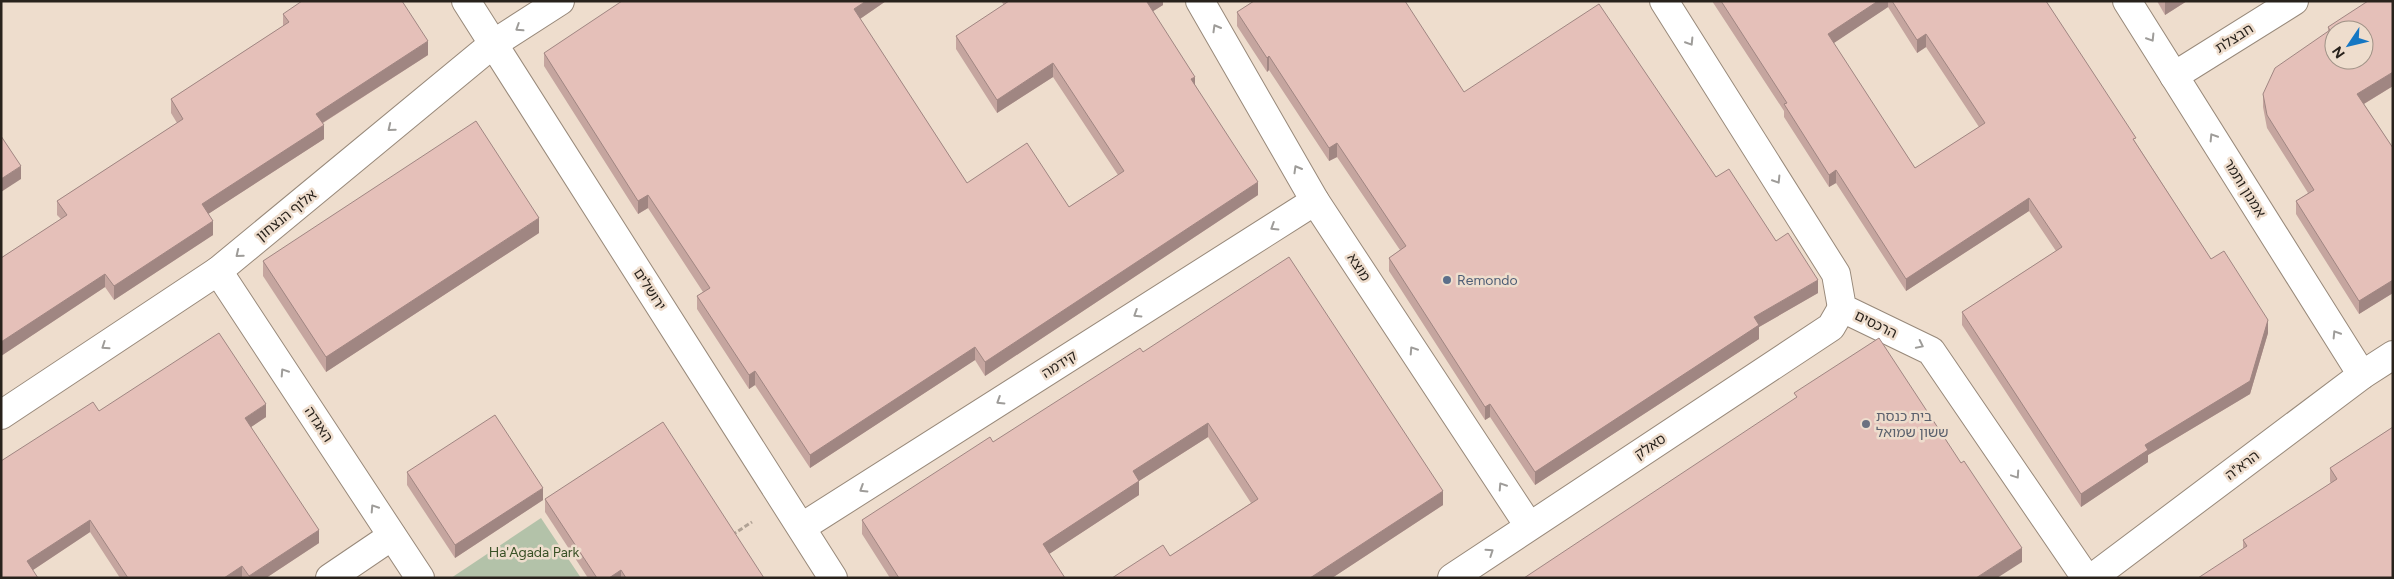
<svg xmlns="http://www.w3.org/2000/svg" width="2394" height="579" viewBox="0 0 2394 579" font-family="Figtree,'Noto Sans Hebrew',sans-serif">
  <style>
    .green { fill: #b3c2a9 }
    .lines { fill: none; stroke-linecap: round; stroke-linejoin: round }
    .minor-casing { stroke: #98897a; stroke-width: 30 }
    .path { stroke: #b0a295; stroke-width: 3; stroke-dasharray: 5 2.5; stroke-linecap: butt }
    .minor { stroke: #fff; stroke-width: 28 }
    .wall { fill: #c5a59f; fill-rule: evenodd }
    .shaded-wall { fill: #a08682 }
    .building { fill: #e5c0b9; stroke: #a08682; fill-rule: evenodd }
    .oneway { stroke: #9e9c99 }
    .service-dot { fill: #5c6f8a; stroke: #eeddcd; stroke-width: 2 }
    .worship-dot { fill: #6b7280; stroke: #eeddcd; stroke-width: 2 }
    .labels { text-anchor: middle; stroke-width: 5; stroke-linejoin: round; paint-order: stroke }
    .street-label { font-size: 14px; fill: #28221c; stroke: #eeddcd }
    .service-label { font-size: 14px; fill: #4e5e75; stroke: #eeddcd; text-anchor: start }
    .worship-label { font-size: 14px; fill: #5b616d; stroke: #eeddcd; text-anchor: start }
    .park-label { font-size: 14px; fill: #395126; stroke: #eeddcd }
  </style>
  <rect width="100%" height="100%" fill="#eeddcd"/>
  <path class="green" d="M541 518 581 578H451Z"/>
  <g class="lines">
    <defs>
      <g id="minor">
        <path d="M466 1 833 578"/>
        <path d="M1200 1 1315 201 1529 526"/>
        <path d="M1664 1 1836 274 1842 308 1931 351 2086 578"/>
        <path d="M2127 1 2362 375"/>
        <path d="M2174 76 2294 1"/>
        <path d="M218 271 420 578"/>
        <path d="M1 415 218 271 493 44 560 1"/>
        <path d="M802 527 1315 201"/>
        <path d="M330 578 392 536"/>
        <path d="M1452 578 1831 327 1842 308"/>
        <path d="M2092 578 2362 375 2393 355"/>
      </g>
    </defs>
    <use href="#minor" class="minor-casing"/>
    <path class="path" d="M732 535 752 522"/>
    <use href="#minor" class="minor"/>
  </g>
  <g class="wall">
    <path d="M886 1 860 19 967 183 1069 207 1118 175 1053 77 997 113 956 49V36L1004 5 1001 1H1163V5L1153 11 1258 195 985 376 975 360 810 468 755 385 749 389 697 309V296L703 292 648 208 638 214 544 66V53Z"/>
    <path d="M1712 1H2046L2136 143 2211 259 2268 333 2250 394 2148 455V462L2081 507 1962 325V312L2056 251 2029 211 1906 291 1836 183 1829 187 1784 117V111ZM1888 7 1917 53 1926 47 1979 127 1915 168 1833 43Z"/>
    <path d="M2157 1H2187L2165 15Z"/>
    <path d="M1237 12 1464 92 1716 177 1776 241 1818 293 1759 327V339L1535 485 1490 417 1485 420 1389 271V258L1400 250 1337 157 1329 161 1269 70 1267 72 1237 26Z"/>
    <path d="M283 14 428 55 323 123 324 139 208 214 213 235 114 300 105 287 1 356V258L61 219 57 215V201L177 123 171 113V99L283 26Z"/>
    <path d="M2328 27 2393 86 2364 104 2393 148V293L2359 314 2296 214V201L2308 193 2267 128 2263 107V94L2328 32Z"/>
    <path d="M539 233 326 372 263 276V261Z"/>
    <path d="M1143 352 1443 505 1332 578H1112L1170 556 1251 503 1208 437 1139 481V495L1049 554 1065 578H890L862 534V520L993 442Z"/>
    <path d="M99 411 266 417 251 427 319 543 266 578H120L90 532 33 570 1 578Z"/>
    <path d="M2393 427V578L2243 548V540L2331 483 2330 482V468Z"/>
    <path d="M407 472 543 500 455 558 407 485Z"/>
    <path d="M545 499 764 578H588L545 512Z"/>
  </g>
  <g class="shaded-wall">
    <path d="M866 1H886L854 23V9Z"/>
    <path d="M1148 1H1163V5L1147 15V2Z"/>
    <path d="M1878 1H1888V7L1828 47V34Z"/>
    <path d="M2165 1H2187L2165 15Z"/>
    <path d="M1926 34V47L1917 53V40Z"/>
    <path d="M428 41V55L316 127V114Z"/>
    <path d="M1269 56V70L1267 72V58Z"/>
    <path d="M1053 63V77L997 113V100Z"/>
    <path d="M2393 72V86L2357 108V94Z"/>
    <path d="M1195 77V90L1191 79Z"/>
    <path d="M324 125V139L202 218V204Z"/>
    <path d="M1337 143V157L1329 161V148Z"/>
    <path d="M21 166V179L1 192V179Z"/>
    <path d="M1836 170V183L1829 187V175Z"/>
    <path d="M1258 182V195L985 376V362Z"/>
    <path d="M648 195V208L638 214V201Z"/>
    <path d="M2029 198V211L1906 291V279Z"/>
    <path d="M539 218V233L326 372V357Z"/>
    <path d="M213 221V235L114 300V286Z"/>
    <path d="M105 274V287L1 356V342Z"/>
    <path d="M1818 280V293L1759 327V339L1535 485V472L1754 317Z"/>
    <path d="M2393 280V293L2359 314V301Z"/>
    <path d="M2268 320V333L2250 394 2148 455V462L2081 507V494L2145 445Z"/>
    <path d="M975 347V360L810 468V455Z"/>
    <path d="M755 371V385L749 389V375Z"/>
    <path d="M266 404V417L245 431V418Z"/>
    <path d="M1490 404V417L1485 420V407Z"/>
    <path d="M1208 423V437L1139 481V495L1043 558V544L1133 471Z"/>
    <path d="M543 488V500L455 558V545Z"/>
    <path d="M1443 491V505L1332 578H1310Z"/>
    <path d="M90 520V532L27 574V561Z"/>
    <path d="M319 530V543L266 578H249V576Z"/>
    <path d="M2022 548V562L1997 578H1976Z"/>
    <path d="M242 566V578H224Z"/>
    <path d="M621 570V578H609Z"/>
  </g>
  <g class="building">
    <path d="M302 1H402L428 41 316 114 324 125 202 204 213 221 114 286 105 274 1 342V258L67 215 57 201 183 119 171 99 289 22 283 14Z"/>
    <path d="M622 1H866L854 9 967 183 1027 143 1069 207 1124 171 1053 63 997 100 956 36 1009 1H1148L1147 2 1195 77 1191 79 1258 182 985 362 975 347 810 455 755 371 749 375 697 296 710 288 648 195 638 201 544 53Z"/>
    <path d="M1254 1H1405L1464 92 1599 4 1716 177 1729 169 1776 241 1788 233 1818 280 1754 317 1759 325 1535 472 1490 404 1485 407 1389 258 1406 246 1337 143 1329 148 1269 56 1267 58 1237 12Z"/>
    <path d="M1721 1H1878L1828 34 1915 168 1985 123 1926 34 1917 40 1892 1H2046L2136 138 2133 139 2211 259 2224 251 2268 320 2250 381 2145 445 2148 450 2081 494 1962 312 2062 247 2029 198 1906 279 1836 170 1829 175 1784 104 1787 103Z"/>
    <path d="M2368 1H2393V72L2357 94 2393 148V280L2359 301 2296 201 2314 190 2267 115 2263 94 2275 68 2330 30 2328 27ZM2334 30H2364V60H2334Z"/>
    <path d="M476 121 539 218 326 357 263 261Z"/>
    <path d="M1 136 21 166 1 179Z"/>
    <path d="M1289 257 1443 491 1310 578H1112L1163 545 1170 556 1258 499 1208 423 1133 471 1139 481 1043 544 1065 578H899L862 520 990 437 993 442 1140 348 1143 352Z"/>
    <path d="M219 333 266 404 245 418 319 530 249 576 242 566 224 578H128L90 520 27 561 38 578H1V461L93 402 99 411Z"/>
    <path d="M1879 338 1961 463 1964 461 2022 548 1976 578H1524L1797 397 1794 393Z"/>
    <path d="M495 415 543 488 455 545 407 472Z"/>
    <path d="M663 422 764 578H626L621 570 609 578H597L545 499Z"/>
    <path d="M2393 427V578H2198L2247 546 2243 540 2337 479 2330 468Z"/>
  </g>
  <defs><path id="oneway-chevron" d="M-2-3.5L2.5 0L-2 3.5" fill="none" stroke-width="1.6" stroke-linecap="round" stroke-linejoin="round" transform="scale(1.25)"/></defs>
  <g class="oneway">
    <use href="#oneway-chevron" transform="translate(519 28) rotate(147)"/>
    <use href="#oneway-chevron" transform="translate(1216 28) rotate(-120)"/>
    <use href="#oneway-chevron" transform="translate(2151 38) rotate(58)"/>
    <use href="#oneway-chevron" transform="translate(1690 42) rotate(58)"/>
    <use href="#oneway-chevron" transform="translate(391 128) rotate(141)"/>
    <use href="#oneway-chevron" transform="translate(2213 137) rotate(-122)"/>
    <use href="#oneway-chevron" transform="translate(1297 169) rotate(-120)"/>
    <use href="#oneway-chevron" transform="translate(1777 180) rotate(58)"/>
    <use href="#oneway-chevron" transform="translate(1274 227) rotate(148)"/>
    <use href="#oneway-chevron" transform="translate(239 254) rotate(141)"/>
    <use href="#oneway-chevron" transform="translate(1137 314) rotate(148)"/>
    <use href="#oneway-chevron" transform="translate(2336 334) rotate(-122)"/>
    <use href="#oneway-chevron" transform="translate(1920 345) rotate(26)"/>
    <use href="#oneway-chevron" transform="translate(105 346) rotate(146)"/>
    <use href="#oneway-chevron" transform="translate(1413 350) rotate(-123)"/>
    <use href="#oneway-chevron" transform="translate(284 372) rotate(-123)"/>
    <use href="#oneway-chevron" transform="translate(1000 401) rotate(148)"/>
    <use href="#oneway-chevron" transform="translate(2016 475) rotate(56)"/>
    <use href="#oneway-chevron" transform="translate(1502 486) rotate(-123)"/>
    <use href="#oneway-chevron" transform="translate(863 489) rotate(148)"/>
    <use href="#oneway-chevron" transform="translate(374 508) rotate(-123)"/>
    <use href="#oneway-chevron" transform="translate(1490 552) rotate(-34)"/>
  </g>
  <circle class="service-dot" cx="1447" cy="280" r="5"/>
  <circle class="worship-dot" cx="1866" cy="424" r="5"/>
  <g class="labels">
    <g class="street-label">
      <text transform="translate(2234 38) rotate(-32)" y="5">חבצלת</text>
      <text transform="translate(2245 188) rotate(58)" y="5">אמנון ותמר</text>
      <text transform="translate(286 215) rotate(-39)" y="5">אלוף הנצחון</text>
      <text transform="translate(1359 267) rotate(57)" y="5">מוצא</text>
      <text transform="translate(650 289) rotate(57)" y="5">ירושלים</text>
      <text transform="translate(1876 324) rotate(26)" y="5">הרכסים</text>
      <text transform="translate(1059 364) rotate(-32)" y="5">קידמה</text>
      <text transform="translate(319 424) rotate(57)" y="5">האגדה</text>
      <text transform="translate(1650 446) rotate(-33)" y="5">סאלק</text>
      <text transform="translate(2242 465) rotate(-37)" y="5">הרא"ה</text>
    </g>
    <g class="service-label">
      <text x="1457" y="285">Remondo</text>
    </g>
    <g class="worship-label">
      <text x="1876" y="421">בית כנסת<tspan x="1876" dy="16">ששון שמואל</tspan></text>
    </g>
    <g class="park-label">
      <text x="534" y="557">Ha'Agada Park</text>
    </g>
  </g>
  <rect width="2394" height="579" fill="none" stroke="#28221c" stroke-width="5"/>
  <g transform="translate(2349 45) rotate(235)"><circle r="24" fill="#eeddcd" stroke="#9f9286"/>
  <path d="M0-4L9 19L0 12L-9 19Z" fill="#1577c3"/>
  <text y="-8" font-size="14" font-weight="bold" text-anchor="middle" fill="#28221c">N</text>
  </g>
</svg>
